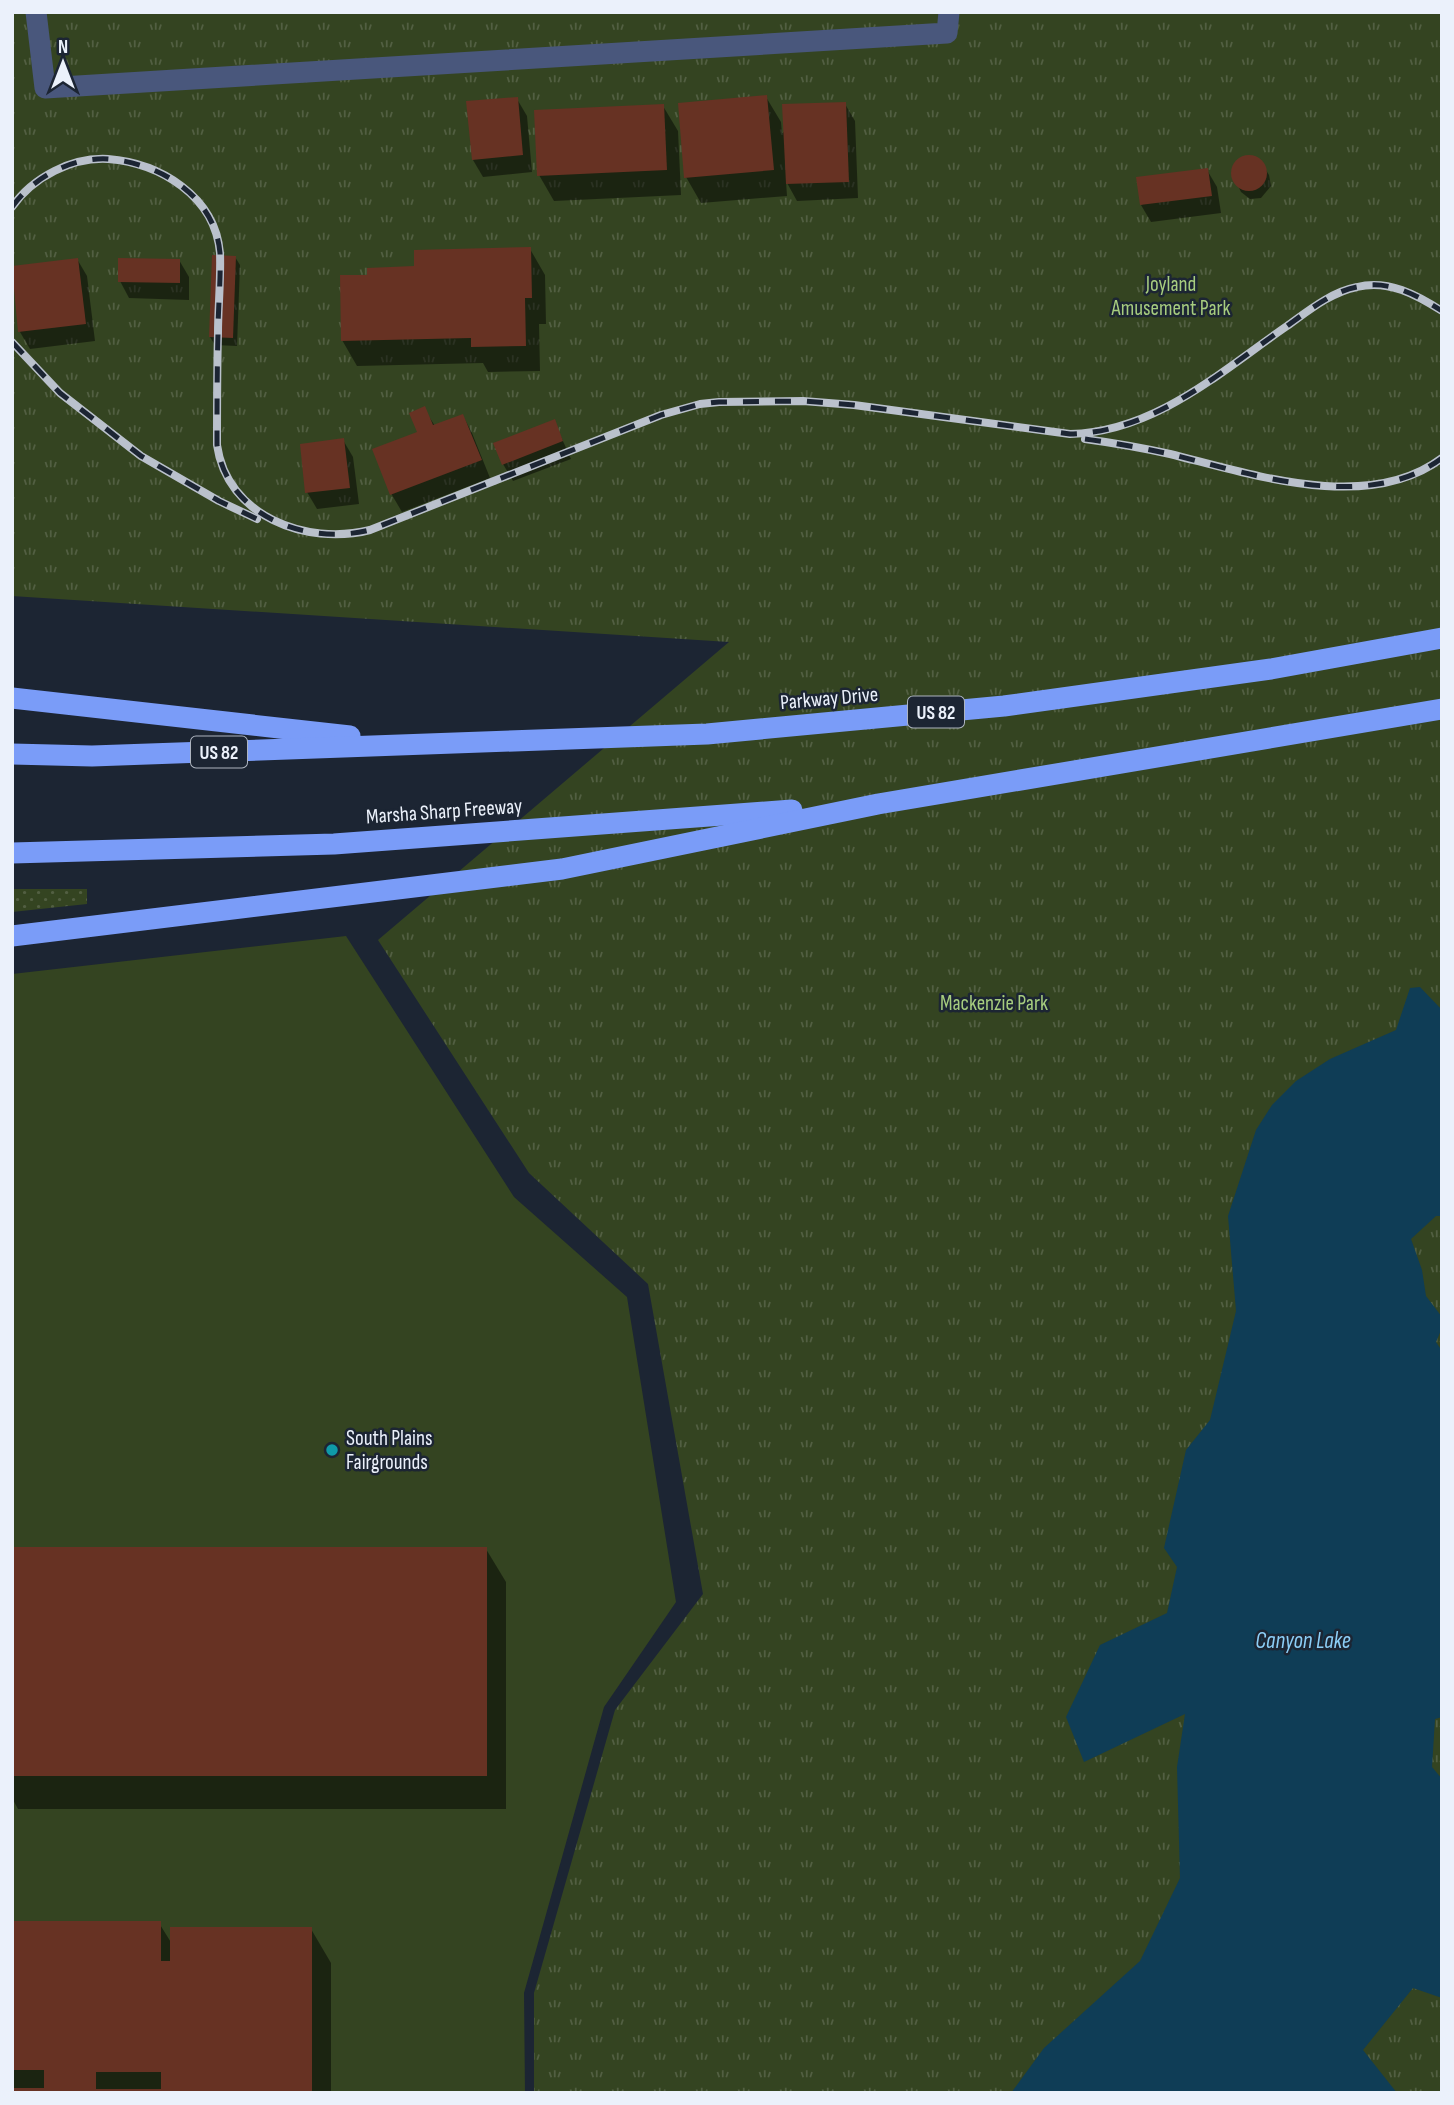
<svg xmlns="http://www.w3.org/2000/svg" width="1454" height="2105" viewBox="0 0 1454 2105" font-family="'Sofia Sans Condensed',sans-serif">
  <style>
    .grass { fill: url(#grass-dots) }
    .park { fill: url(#park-tufts) }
    .pitch { fill: #344421 }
    .water { fill: #0f3d56 }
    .shadow { fill: #0007 }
    .building { fill: #673223; fill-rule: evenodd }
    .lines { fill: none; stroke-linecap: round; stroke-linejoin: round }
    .minor { stroke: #49577c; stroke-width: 21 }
    .highway { stroke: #7a9cf8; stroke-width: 21 }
    .rail-casing { stroke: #bac1cc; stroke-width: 8 }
    .rail { stroke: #1c2533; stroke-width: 5; stroke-dasharray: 16; stroke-linecap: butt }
    .culture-dot { fill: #0f9aa8; stroke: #1c2533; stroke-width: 2.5 }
    .labels { text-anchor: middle; stroke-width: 5; stroke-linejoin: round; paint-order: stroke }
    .shield { fill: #1c2533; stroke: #adb4bf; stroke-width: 2 }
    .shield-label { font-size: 19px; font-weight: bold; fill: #ebf1fb }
    .park-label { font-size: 21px; fill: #a7cd7f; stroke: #1c2533 }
    .street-label { font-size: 21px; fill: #ebf1fb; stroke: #1c2533 }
    .poi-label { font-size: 21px; fill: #ebf1fb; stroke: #1c2533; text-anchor: start }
    .water-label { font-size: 23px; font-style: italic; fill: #8ccef7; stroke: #1c2533 }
  </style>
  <defs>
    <pattern id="grass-dots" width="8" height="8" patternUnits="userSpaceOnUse" patternTransform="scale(1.75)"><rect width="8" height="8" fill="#344421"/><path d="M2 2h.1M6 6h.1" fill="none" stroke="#525f42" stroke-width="1.8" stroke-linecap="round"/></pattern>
    <pattern id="park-tufts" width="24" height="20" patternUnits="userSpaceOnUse" patternTransform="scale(1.75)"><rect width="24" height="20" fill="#344421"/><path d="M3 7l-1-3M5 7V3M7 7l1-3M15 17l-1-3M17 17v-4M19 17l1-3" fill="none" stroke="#525f42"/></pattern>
  </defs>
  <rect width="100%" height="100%" fill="#1c2533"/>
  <path class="grass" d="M12 889H87V904L12 912Z"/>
  <path class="park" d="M12 12H1442V2093H534V1993L615 1710 703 1594 648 1284 529 1173 378 940 729 642 12 596Z"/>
  <path class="pitch" d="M346 936 514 1197 627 1297 676 1602 604 1707 524 1993 525 2093H12V974Z"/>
  <path class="water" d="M1420 987 1442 1010V1216H1436L1411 1239 1422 1270 1426 1296 1442 1317V1328L1436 1342 1442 1351V1717L1435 1719 1432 1767 1442 1779V1998L1413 1988 1363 2050 1397 2093H1011L1044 2048 1140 1961 1180 1878 1177 1767 1185 1714 1084 1762 1066 1717 1100 1645 1167 1613 1177 1567 1164 1548 1186 1450 1210 1420 1236 1311 1228 1216 1256 1130 1272 1105 1296 1081 1330 1059 1396 1030 1410 988Z"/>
  <g class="shadow">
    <path d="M766 97 781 122 782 133 845 104 855 121 858 198 797 201 786 181 787 196 701 203 686 177Z"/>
    <path d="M517 99 527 116 532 172 483 177 473 160Z"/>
    <path d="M663 106 678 131 681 195 554 201 539 175Z"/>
    <path d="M1251 157 1261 162 1269 175 1271 186 1261 198 1250 199 1241 192 1232 173 1233 167 1241 159Z"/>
    <path d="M1207 170 1217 187 1221 213 1151 222 1141 205Z"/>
    <path d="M530 249 545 275 546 324H539L540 371 488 372 483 363 357 366 342 340 368 276Z"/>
    <path d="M235 257 240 265 237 346 215 345 210 337Z"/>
    <path d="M77 259 87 276 95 341 30 349 20 332Z"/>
    <path d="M179 260 189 277V300L129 298 120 281Z"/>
    <path d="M424 409 435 426 463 416 472 433 490 478 402 512 392 495 374 450 419 433Z"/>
    <path d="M554 421 571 459 513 481 503 464Z"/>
    <path d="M343 440 353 457 359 504 317 509 307 492Z"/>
    <path d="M12 1549H486L506 1582V1809H18L12 1798Z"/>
    <path d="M12 1923H159L172 1944 311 1929 331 1963V2093H12Z"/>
  </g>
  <g class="building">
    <path d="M767 95 774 170 684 178 678 103Z"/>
    <path d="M518 97 523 155 472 160 466 101Z"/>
    <path d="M846 102 849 182 786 184 782 104Z"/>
    <path d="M664 104 667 170 537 176 534 110Z"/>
    <circle cx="1249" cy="173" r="18"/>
    <path d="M1208 168 1212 196 1140 205 1136 177Z"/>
    <path d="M531 247 532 298H525L526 346 471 347V338L341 341 340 275H367V268L414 266V250Z"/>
    <path d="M212 255 236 256 233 338 209 337Z"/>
    <path d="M78 258 86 324 18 332 12 266Z"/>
    <path d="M118 258 180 259V283L118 282Z"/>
    <path d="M425 406 433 425 463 414 482 460 390 495 372 449 417 432 409 413Z"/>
    <path d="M555 419 563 441 502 465 493 443Z"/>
    <path d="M344 438 350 488 305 493 300 444Z"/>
    <rect x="12" y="1547" width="475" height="229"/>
    <path d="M12 1921H161V1961H170V1927H312V2093H12V2088H44V2070H12ZM96 2072H161V2089H96Z"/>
  </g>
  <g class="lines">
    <path class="minor" d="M36 12 45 88 947 33 949 12"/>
    <g class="highway">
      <path d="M12 698 350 736"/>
      <path d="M12 754 92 756 707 734 1004 706 1271 669 1442 638"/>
      <path d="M12 853 334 844 792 810"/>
      <path d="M12 936 562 869 878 804 1442 709"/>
    </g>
    <defs>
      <g id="rail">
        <path d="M12 207C33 177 72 157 108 159 160 163 215 196 220 253 221 280 218 307 218 333 217 370 217 408 217 445 227 516 306 546 370 530L661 415 700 404 719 402 803 401 854 405 1070 434C1155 432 1220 372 1287 326 1308 311 1331 292 1357 287 1388 279 1417 295 1442 311"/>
        <path d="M12 342 60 393 141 456 219 501 257 519"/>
        <path d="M1085 439C1114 443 1143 448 1170 454 1251 474 1368 514 1442 458"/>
      </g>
    </defs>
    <use href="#rail" class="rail-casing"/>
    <use href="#rail" class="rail"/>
  </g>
  <circle class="culture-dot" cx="332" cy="1450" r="7"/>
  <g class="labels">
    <g class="shield">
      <rect x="908" y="696.5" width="56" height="31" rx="5"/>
      <rect x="191" y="736.5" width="56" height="31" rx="5"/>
    </g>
    <g class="shield-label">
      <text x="936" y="719">US 82</text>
      <text x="219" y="759">US 82</text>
    </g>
    <g class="park-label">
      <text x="1171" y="291">Joyland<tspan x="1171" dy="24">Amusement Park</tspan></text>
      <text x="994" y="1010">Mackenzie Park</text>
    </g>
    <g class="street-label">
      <text transform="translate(829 698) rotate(-5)" y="7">Parkway Drive</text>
      <text transform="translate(444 811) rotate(-4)" y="7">Marsha Sharp Freeway</text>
    </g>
    <g class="poi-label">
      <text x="346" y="1445">South Plains<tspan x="346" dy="24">Fairgrounds</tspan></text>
    </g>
    <g class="water-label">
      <text x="1303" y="1648">Canyon Lake</text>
    </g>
  </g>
  <rect width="1454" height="2105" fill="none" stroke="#ebf1fb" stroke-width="28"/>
  <g transform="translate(63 63)" stroke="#1c2533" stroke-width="5" paint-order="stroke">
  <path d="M0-5L12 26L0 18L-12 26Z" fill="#ebf1fb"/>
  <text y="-10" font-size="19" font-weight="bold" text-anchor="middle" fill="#ebf1fb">N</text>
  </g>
</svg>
